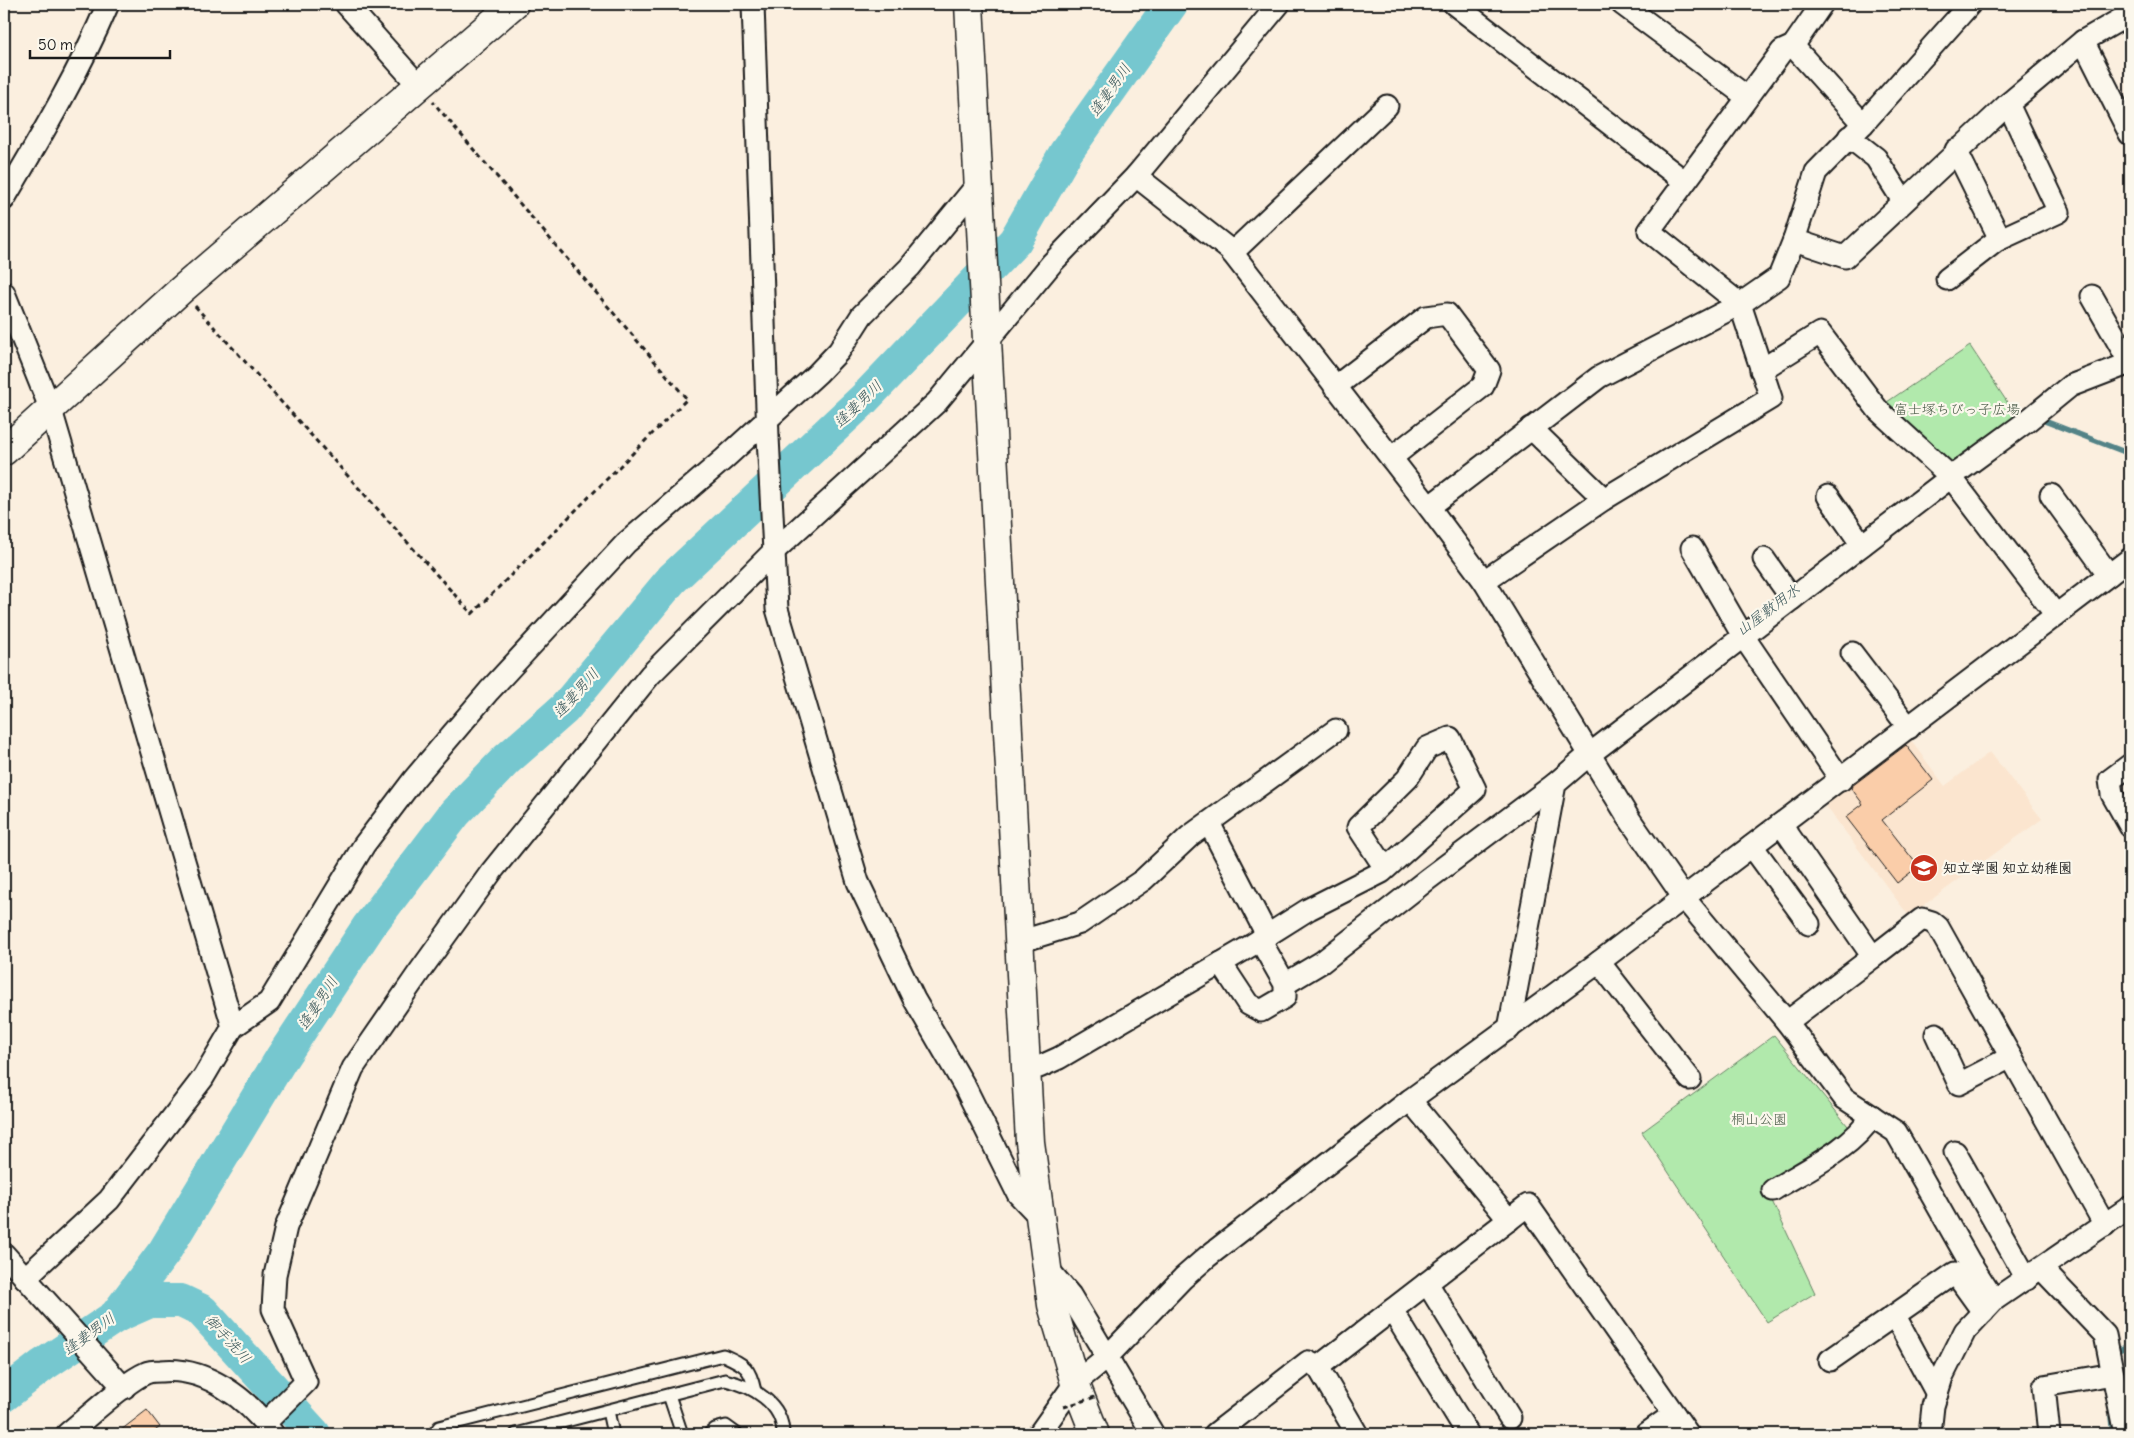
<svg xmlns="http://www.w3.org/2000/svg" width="2134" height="1438" viewBox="0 0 2134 1438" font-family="Delius,'Klee One',sans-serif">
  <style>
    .built { fill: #fbe5cf }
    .green { fill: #b1e9ac; stroke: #668264 }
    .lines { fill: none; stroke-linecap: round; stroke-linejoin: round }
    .stream { stroke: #528387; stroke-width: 5.5 }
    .river { stroke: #76c7cf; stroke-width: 34 }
    .building { fill: #facda9; stroke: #1c1c1c }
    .lane-casing { stroke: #1c1c1c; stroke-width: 15 }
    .street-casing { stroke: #1c1c1c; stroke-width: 25 }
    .secondary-casing { stroke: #1c1c1c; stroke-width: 31 }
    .path { stroke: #1c1c1c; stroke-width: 3; stroke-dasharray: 5 4; stroke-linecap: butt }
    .lane { stroke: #fbf7ec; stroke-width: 11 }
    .street { stroke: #fbf7ec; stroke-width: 21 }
    .secondary { stroke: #fbf7ec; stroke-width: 28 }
    .path-bridge { stroke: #1c1c1c; stroke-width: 3; stroke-dasharray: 5 4; stroke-linecap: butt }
    .labels { text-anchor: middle; stroke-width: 4.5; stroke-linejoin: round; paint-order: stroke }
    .park-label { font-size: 14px; fill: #495a47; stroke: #fbf7ec }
    .poi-label { font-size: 14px; font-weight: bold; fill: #1c1c1c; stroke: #fbf7ec; text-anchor: start }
    .water-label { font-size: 15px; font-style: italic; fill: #3c585b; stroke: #fbf7ec }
  </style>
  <rect width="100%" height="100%" fill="#fbefdf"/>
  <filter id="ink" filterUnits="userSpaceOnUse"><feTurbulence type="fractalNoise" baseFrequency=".02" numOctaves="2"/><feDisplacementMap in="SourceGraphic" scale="10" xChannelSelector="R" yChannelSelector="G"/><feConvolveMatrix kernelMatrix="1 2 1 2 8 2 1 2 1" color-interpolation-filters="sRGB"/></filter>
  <g filter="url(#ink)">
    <path class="built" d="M1908 737 1945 786 1990 752 2042 819 1909 916 1822 801Z"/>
    <g class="green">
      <path d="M1970 346 2019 420 1950 466 1884 404Z"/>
      <path d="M1774 1035 1852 1131 1765 1186 1815 1293 1767 1322 1642 1132Z"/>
    </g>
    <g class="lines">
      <g class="stream">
        <path d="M2042 420 2130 454"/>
        <path d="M2119 1350 2130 1345"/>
        <path d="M2111 1417 2113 1434"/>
      </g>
      <g class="river">
        <path d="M116 1316 150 1301H181L202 1311 314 1434"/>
        <path d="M4 1395 43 1365 116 1316 164 1252 281 1059 369 926 455 813 506 760 564 709 672 579 864 399 1015 241 1066 152 1171 4"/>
      </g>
    </g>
    <g class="building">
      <path d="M1906 745 1933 780 1882 820 1915 862 1912 864 1915 869 1897 883 1846 817 1863 804 1851 788 1852 786Z"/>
      <path d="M147 1410 160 1427 151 1434H116Z"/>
    </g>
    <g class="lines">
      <defs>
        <g id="lane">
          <path d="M669 1395 682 1434"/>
          <path d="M608 1411 613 1434"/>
          <path d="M434 1434 439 1427 723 1355C745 1365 750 1367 755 1391"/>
          <path d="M516 1434 725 1380C752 1386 783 1403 783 1434"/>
          <path d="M709 1434 715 1429 726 1426 737 1434"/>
        </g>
        <g id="street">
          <path d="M346 4 420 87"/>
          <path d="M753 4 768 437 777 609 858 882 914 999 965 1087 1018 1194 1038 1215"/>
          <path d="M1454 4 1684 181"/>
          <path d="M1622 4 1747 97"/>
          <path d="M2083 41 2130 134"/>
          <path d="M1793 46 1863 124"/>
          <path d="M1849 137 1876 158 1903 201"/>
          <path d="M1956 150 2000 239"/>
          <path d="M1136 176 1230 250 1429 507 1484 581 1628 817 1684 898 1787 1022 1844 1098 1896 1132 1969 1261 1994 1300"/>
          <path d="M4 199C42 135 79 72 108 4"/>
          <path d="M1794 240 1845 257 2008 104 2083 41 2123 18"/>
          <path d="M1232 253 1387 106"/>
          <path d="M1947 279 1996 241 2059 212 2008 104"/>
          <path d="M4 293 51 410 233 1027"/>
          <path d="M2092 296 2130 363"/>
          <path d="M1761 370 1820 333 1878 410 1951 477 2056 615"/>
          <path d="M1335 387 1426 317 1447 314 1489 370 1483 386 1391 458"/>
          <path d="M1531 428 1604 499"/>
          <path d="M2051 495 2109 575"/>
          <path d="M1828 496 1862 545"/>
          <path d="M1429 507 1599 377 1740 304 1779 277 1794 240 1816 172 1863 124 1970 4"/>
          <path d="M1692 548 1743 636 1841 780"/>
          <path d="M1764 559 1792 599"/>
          <path d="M1484 581 1604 499 1771 398 1740 304 1649 231 1782 51 1793 46 1822 4"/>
          <path d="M1852 653 1909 728"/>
          <path d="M2130 765 2110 780 2112 794 2130 826"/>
          <path d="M1209 823 1267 935"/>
          <path d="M1781 824 1873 957 1787 1022"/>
          <path d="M1752 846 1809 924"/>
          <path d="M1019 942 1080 923 1143 880 1190 836 1336 730"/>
          <path d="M1873 957 1922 919 1932 922 1938 927 2105 1225"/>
          <path d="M1599 962 1690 1079"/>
          <path d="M1221 963 1248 1004 1261 1011 1285 997V984L1260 940"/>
          <path d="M1285 984 1322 962 1428 879 1555 784"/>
          <path d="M1509 1029 1555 784 1590 754 1951 477 2026 422 2070 386 2130 363"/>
          <path d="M1936 1034 1959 1084 2011 1057"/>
          <path d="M1025 1066 1039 1067 1059 1058 1252 945 1309 909 1382 872 1475 789 1450 738 1427 748 1407 779 1358 827 1385 868"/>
          <path d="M1410 1100 1509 1220"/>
          <path d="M1955 1152 2027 1279"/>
          <path d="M1773 1190C1805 1170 1852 1149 1872 1116"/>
          <path d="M4 1254 124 1388"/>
          <path d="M1046 1267 1070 1295 1153 1434"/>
          <path d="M2042 1269 2105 1335 2125 1434"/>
          <path d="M25 1278 109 1200 203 1078 233 1027 269 1002 364 845 414 779 489 691 626 543 724 459 818 373 839 351 862 315 910 267 978 184"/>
          <path d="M1427 1283 1510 1418"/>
          <path d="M1392 1310 1468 1434"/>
          <path d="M1895 1316 1937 1394"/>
          <path d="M1830 1360 1955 1273 1983 1312"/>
          <path d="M1318 1367 1357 1434"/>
          <path d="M265 1423 306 1382 273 1309 275 1275 286 1227 353 1068 420 971 492 871 650 675 774 551 937 402 1052 263 1136 176 1279 4"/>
          <path d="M67 1434C86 1419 126 1381 146 1373 150 1371 156 1371 161 1371 205 1366 248 1399 273 1434"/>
          <path d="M1039 1434 1075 1383 1107 1357 1183 1278 1207 1257 1410 1100 1595 965 2130 559"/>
          <path d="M1215 1434 1308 1362 1318 1367 1528 1205 1688 1434"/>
          <path d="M1646 1434 1674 1414"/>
          <path d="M1930 1434 1933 1406 1942 1377 1965 1331 1994 1300 2130 1207"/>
          <path d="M2049 1434 2044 1386 2113 1374"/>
        </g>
        <g id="secondary">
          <path d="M969 4 1030 1142 1052 1305 1075 1383 1095 1434"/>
          <path d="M4 451 181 290 514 4"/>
        </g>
      </defs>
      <use href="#lane" class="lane-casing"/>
      <use href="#street" class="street-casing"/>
      <use href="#secondary" class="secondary-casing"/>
      <path class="path" d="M195 306 472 614 687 399 433 102"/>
      <use href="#lane" class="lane"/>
      <use href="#street" class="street"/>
      <use href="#secondary" class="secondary"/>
      <path class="path-bridge" d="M1064 1407 1095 1397"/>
    </g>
  </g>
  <defs>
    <symbol id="school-disc" viewBox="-11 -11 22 22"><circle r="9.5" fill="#c8321e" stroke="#fbf7ec"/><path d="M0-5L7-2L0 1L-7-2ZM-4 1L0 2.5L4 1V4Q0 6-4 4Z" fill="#fff"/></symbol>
  </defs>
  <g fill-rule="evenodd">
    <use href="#school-disc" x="1908" y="852" width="32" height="32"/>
  </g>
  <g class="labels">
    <g class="park-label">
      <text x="1957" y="414">富士塚ちびっ子広場</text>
      <text x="1759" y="1124">桐山公園</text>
    </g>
    <g class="poi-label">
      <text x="1943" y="873">知立学園 知立幼稚園</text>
    </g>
    <g class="water-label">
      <text transform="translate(1110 90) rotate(-55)" y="5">逢妻男川</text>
      <text transform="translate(858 404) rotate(-44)" y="5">逢妻男川</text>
      <text transform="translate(1768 610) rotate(-37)" y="5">山屋敷用水</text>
      <text transform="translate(576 693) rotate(-48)" y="5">逢妻男川</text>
      <text transform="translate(318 1003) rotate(-57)" y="5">逢妻男川</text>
      <text transform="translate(89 1334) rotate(-36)" y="5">逢妻男川</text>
      <text transform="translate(228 1339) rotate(48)" y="5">御手洗川</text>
    </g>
  </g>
  <rect width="2134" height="1438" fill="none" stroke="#fbf7ec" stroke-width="20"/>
  <rect x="10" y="10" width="2114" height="1418" fill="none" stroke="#1c1c1c" stroke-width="2" filter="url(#ink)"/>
  <path d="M30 50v8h140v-8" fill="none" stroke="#1c1c1c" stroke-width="2.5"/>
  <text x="38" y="50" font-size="15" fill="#1c1c1c" stroke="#fbf7ec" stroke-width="4" paint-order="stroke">50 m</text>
</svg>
